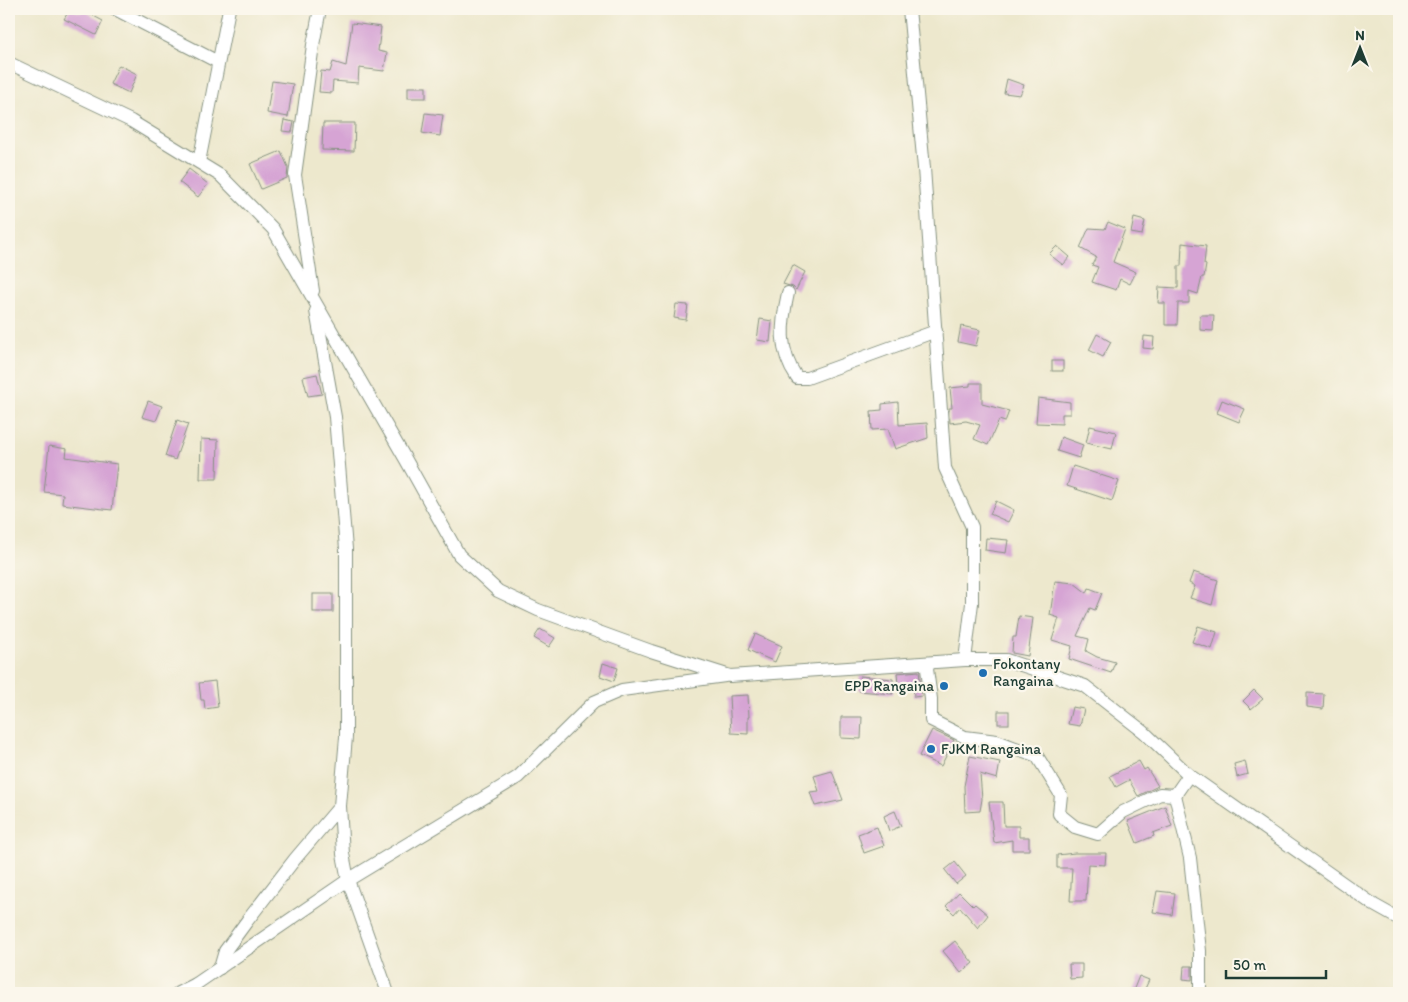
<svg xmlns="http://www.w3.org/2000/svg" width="1408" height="1002" viewBox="0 0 1408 1002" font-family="Itim,sans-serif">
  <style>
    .building { fill: #d6a4d4 }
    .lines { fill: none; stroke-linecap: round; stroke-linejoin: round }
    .street-casing { stroke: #869280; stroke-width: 14 }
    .street { stroke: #fff; stroke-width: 12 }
    .poi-dot { fill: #1f6fb2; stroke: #fbf7ec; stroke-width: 2 }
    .labels { text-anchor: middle; stroke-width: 4.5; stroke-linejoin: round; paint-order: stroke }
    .poi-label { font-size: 15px; fill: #1f3d34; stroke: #fbf7ec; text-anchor: start }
  </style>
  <rect width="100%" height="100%" fill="#fbf7ec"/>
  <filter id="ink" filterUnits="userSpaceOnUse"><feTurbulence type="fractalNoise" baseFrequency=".02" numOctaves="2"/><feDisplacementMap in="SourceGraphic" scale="10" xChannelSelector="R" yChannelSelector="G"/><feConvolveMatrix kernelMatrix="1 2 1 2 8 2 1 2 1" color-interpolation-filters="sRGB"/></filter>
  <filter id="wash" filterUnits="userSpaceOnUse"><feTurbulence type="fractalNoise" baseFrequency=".0096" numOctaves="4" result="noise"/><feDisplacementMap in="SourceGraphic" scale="20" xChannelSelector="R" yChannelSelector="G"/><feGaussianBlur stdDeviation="1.12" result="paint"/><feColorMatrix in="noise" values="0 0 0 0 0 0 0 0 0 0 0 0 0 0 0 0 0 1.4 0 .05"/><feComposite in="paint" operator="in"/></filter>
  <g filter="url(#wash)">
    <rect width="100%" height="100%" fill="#ede8cd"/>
    <g id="blocks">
      <g class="building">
        <path d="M70 9 81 13 82 10 103 21 96 35 64 19Z"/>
        <path d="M352 23 381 27 378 51 387 53 384 71 359 68 358 83 333 81 332 93 319 92 321 71 330 72 333 62 346 66Z"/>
        <path d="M119 65 137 74 129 93 110 84Z"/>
        <path d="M1007 79 1024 85 1020 95 1004 93Z"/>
        <path d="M272 81 293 84 288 117 267 113Z"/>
        <rect x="408" y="87" width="18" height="11"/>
        <path d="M425 113 443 115 440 136 422 133Z"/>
        <path d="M284 120 294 122 292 132 282 131Z"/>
        <path d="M323 123H355L354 151 322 150Z"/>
        <path d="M281 151 288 167 287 178 261 189 250 164Z"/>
        <path d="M189 169 208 184 198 197 179 182Z"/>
        <path d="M1134 218 1145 221 1142 235 1131 233Z"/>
        <path d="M1108 222 1125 229 1113 262 1136 272 1130 284 1120 279 1116 290 1092 282 1098 267 1092 265 1096 257 1080 248 1089 228 1105 229Z"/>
        <path d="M1182 243 1206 246 1204 264 1206 265 1204 277H1202L1198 294 1189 291V303H1178L1177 325H1165V303H1158L1159 287 1178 288V266H1181Z"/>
        <path d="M1057 246 1070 257 1063 265 1049 254Z"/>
        <path d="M793 265 805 272 796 290 793 287 783 284Z"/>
        <path d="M676 304 688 305 686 320 674 318Z"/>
        <path d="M1200 315H1214L1213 331 1200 330Z"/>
        <path d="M760 319 772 321 770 342 757 340Z"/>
        <path d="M961 326 980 330 976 346 958 342Z"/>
        <path d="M1097 334 1111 342 1103 357 1089 350Z"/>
        <path d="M1144 336 1154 337 1153 349 1143 348Z"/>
        <rect x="1052" y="361" width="11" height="10"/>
        <path d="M317 374 322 394 308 396 303 377Z"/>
        <path d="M970 383H982V404L1009 411 1005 422 999 420 988 445 974 439 980 425 966 421 950 423 949 408H952L950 388 970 386Z"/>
        <path d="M1038 398 1070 402V414H1062V424L1036 423Z"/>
        <path d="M1222 400 1245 409 1239 422 1217 413Z"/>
        <path d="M148 401 162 406 156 421 142 417Z"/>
        <path d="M898 402 899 425 927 423 928 438 895 449 888 429 872 430 871 411 882 410V404Z"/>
        <path d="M177 420 188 424 175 460 165 456Z"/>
        <path d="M1090 426 1116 432 1112 449 1086 443Z"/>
        <path d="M1061 437 1083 445 1079 458 1057 451Z"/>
        <path d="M201 439 218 440 217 479H200Z"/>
        <path d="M49 446 67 449 66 457 117 464 112 510 62 504 63 494 44 492Z"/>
        <path d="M1073 466 1119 481 1112 501 1067 486Z"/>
        <path d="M996 501 1014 510 1008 522 990 514Z"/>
        <path d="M986 538 1008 540 1006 553 985 550Z"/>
        <path d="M1193 572 1218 580 1212 605 1190 598 1195 586 1189 583Z"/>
        <path d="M1055 581 1074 583 1087 593 1089 588 1102 593 1095 610 1090 608 1077 636 1089 639 1086 651 1097 657 1115 662 1111 673 1069 659 1072 646 1052 640 1059 618 1050 615Z"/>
        <rect x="313" y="594" width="20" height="18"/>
        <path d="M1019 616 1033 618 1028 656 1012 653 1013 637H1016Z"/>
        <path d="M1198 626 1217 632 1212 649 1192 642Z"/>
        <path d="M540 629 555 638 549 647 534 638Z"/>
        <path d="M755 634 782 646 775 662 748 650Z"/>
        <path d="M603 663 618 668 614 681 600 676Z"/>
        <path d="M919 671 922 696 914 697 913 682 898 685 897 673Z"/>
        <path d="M860 676 893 679V694L859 691Z"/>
        <path d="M215 681 218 707 205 709 204 700H201L199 683Z"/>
        <path d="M1254 690 1263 699 1251 709 1243 701Z"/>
        <path d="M1307 693 1324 694 1323 709 1307 707Z"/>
        <path d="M748 695 749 717H748V734L731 733 729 696Z"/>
        <path d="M1072 707 1084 709 1080 726 1068 724Z"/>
        <rect x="998" y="711" width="11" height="13"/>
        <path d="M841 717H862L861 739 841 738Z"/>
        <path d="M932 730 954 740 941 766 919 756Z"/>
        <path d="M970 756 1000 762 997 779 980 774 982 799 980 811 965 812 964 786Z"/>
        <path d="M1139 761 1144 770 1147 768 1158 786 1138 796 1129 780 1116 787 1110 776Z"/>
        <path d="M1245 761 1248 774 1237 777 1234 764Z"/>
        <path d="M832 771 843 800 815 806 810 792 819 791 814 776Z"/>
        <path d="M989 802H1003L1004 826H1019V837H1029V850H1012V840L994 843Z"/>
        <path d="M1165 806 1172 826 1153 833 1154 836 1137 843 1128 821Z"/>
        <path d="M895 811 901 826 889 831 884 816Z"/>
        <path d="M877 827 884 846 864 853 858 834Z"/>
        <path d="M1075 853H1106L1105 865 1088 864 1086 901H1070L1072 868H1057V855Z"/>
        <path d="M955 862 966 876 956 884 945 870Z"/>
        <path d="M1157 891 1175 893 1172 915 1153 912Z"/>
        <path d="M959 892 973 906 975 904 988 915 978 928 960 907 954 914 946 906Z"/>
        <path d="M955 941 973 963 961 973 943 951Z"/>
        <path d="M1069 964H1082V978L1070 979Z"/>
        <path d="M1184 966H1192V980L1183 979Z"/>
        <path d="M1139 976 1149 980 1143 993 1133 991Z"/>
      </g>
    </g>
  </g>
  <g filter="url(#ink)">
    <use href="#blocks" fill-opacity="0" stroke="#869280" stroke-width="1"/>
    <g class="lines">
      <defs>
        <g id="street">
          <path d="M115 9 218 62"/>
          <path d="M909 9 924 168 945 468 972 527V603L965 660"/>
          <path d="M9 63 131 121 221 176 273 229 406 460 459 555 498 591 538 610 651 651 730 676 965 660H1006L1085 686 1144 732 1189 775 1374 905 1399 919"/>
          <path d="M199 162 229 9"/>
          <path d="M313 291 295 175 313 45 320 9"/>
          <path d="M788 293C781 324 778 350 797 378H807L936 331"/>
          <path d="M316 311 335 417 346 549V737L340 806 343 854 348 880 388 993"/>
          <path d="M929 663 927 669 931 699V720L965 737 997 741 1037 756 1061 795 1059 814 1075 827 1098 834 1123 812 1160 794 1175 795"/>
          <path d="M1189 775 1175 795 1190 858 1200 951V993"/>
          <path d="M220 968 225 951 247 921 295 859 340 806"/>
          <path d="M178 993 196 984"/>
          <path d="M191 993 196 984 348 880 518 777 594 702 622 690 725 676"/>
        </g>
      </defs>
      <use href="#street" class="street-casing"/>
      <use href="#street" class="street"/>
    </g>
  </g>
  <g class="poi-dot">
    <circle cx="983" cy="673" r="5"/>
    <circle cx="944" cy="686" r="5"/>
    <circle cx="931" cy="749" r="5"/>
  </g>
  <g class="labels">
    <g class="poi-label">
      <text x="993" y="669">Fokontany<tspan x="993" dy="17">Rangaina</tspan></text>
      <text x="934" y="691" text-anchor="end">EPP Rangaina</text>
      <text x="941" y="754">FJKM Rangaina</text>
    </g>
  </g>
  <rect width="1408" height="1002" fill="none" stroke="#fbf7ec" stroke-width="30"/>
  <g transform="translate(1360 48)" stroke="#fbf7ec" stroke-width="4" paint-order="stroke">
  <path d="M0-4L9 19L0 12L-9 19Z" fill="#1f3d34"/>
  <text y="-8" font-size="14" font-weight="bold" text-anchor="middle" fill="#1f3d34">N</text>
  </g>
  <path d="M1226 970v8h100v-8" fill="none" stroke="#1f3d34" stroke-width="2.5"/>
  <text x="1233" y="970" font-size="15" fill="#1f3d34" stroke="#fbf7ec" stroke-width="4" paint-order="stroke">50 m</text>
</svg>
